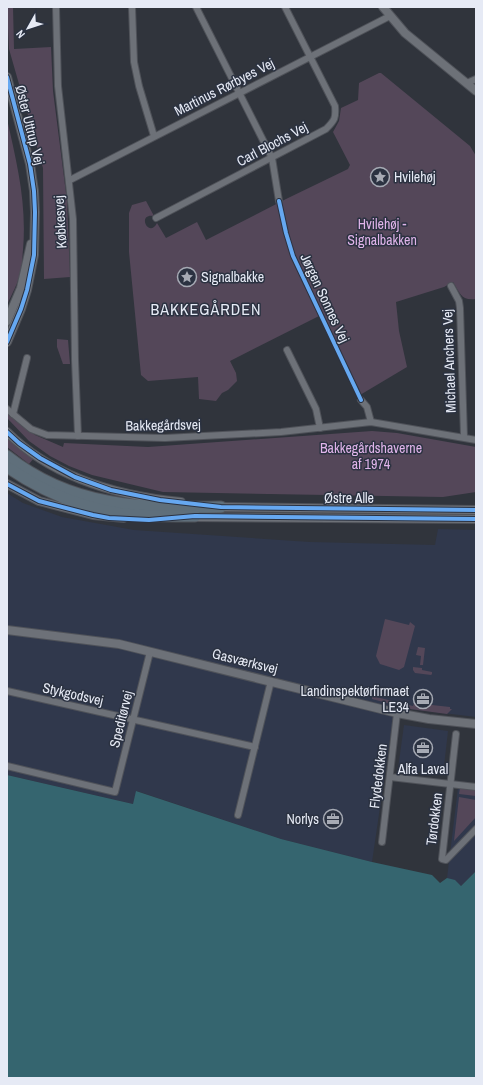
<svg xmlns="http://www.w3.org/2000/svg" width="483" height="1085" viewBox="0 0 483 1085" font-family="'Archivo Narrow',sans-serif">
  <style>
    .built { fill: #30384c }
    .green { fill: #544759 }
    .water { fill: #35656f }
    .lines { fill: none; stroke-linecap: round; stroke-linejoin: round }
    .minor-casing { stroke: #4f5259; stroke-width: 8 }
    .tertiary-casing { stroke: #4f5259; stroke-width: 10 }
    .motorway-casing { stroke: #4f5259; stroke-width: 13 }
    .minor { stroke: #6d7178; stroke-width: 6 }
    .tertiary { stroke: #6d7178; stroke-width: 8 }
    .motorway { stroke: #5f6f7b; stroke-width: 11 }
    .cycleway-casing { stroke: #2b3241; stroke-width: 6 }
    .cycleway { stroke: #66a8f1; stroke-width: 4 }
    .labels { text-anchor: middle; stroke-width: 3; stroke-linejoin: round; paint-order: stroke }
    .street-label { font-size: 14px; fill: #e6eaf5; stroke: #2b3241 }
    .poi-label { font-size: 14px; fill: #e6eaf5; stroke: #2b3241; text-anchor: start }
    .park-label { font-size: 14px; fill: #e0b4ea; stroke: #2b3241 }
    .quarter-label { font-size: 16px; letter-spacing: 1px; fill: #e6eaf5; stroke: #2b3241 }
  </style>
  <rect width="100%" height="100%" fill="#30343c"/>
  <g class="built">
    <path d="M7 493 23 503 62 517 134 530 310 542 435 545 438 529 476 530V717L410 709 395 705 372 862 281 839 137 791 133 804 7 775Z"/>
    <path d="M404 725 448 731 443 775 398 769Z"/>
    <path d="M458 788 476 790V871L461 886 447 878Z"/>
  </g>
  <g class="green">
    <path d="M7 7H13L14 49 51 47 53 91 67 201 70 277 44 279 43 168 9 49Z"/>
    <path d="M379 73H381L470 146 476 156V299C461 301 460 293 453 282L444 287 396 302 399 331 407 367 360 395 323 314 230 361 236 373 237 381 228 390 222 393 216 401 199 399 198 377 148 381 141 375 129 252V213L132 205 146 201 154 216C136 213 149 239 157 223L166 238 197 222 206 240 286 199 348 169 350 165 333 132 339 121 341 108 358 100 359 83Z"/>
    <path d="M7 119C17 164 27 203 23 250 22 257 23 264 21 271 18 283 12 294 7 305Z"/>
    <path d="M57 339 68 340 70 364H63L57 347Z"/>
    <path d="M7 412 35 435 63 447 64 443 148 447 372 431 397 433 476 447V492L443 497 163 492 92 475 69 466 50 456 29 441 7 418Z"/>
    <path d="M7 437 34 458 29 464 7 447Z"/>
    <path d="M385 619 409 625 410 622 415 626 404 667 399 670 380 664 376 656Z"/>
    <path d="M418 647 425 648 423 665H420L421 656 416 655Z"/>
    <path d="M413 667 422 668V670L432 672V674L431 675 415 673 413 670Z"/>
    <path d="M372 696 413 706 414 703 450 707V709H452L447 714 410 709 372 699Z"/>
    <path d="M460 788 476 790V796L459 794Z"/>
    <path d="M459 797 476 800V817L454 841Z"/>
  </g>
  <path class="water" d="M7 775 133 804 136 791 281 839 372 862 432 875 440 883 447 878 455 880 461 886 476 871V1078H7Z"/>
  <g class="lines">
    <defs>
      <g id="minor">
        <path d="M56 7 58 86 73 219 75 360 78 436"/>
        <path d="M132 7 134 62 139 86 154 136"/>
        <path d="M196 7 272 158 279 201"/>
        <path d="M467 83 476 79"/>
        <path d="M70 180 390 16"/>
        <path d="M156 218 326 129C335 120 336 118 335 106L285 7"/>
        <path d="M451 286 459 301 460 308 464 437"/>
        <path d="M287 350 316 409 320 428"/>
        <path d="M361 400 367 407 371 422"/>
        <path d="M7 409 31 429 47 435 165 438 281 432 371 422 476 440"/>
        <path d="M13 414 27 358"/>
        <path d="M7 691 255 747"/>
        <path d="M456 734 442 859 446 860 476 829"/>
        <path d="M7 766 115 792 150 652"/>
        <path d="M390 777 476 787"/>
        <path d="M238 815 271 681"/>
        <path d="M382 842 397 713"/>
      </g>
      <g id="tertiary">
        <path d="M383 7 405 33 476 91"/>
        <path d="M7 77 30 164 34 191 35 212 34 255 27 290 21 309 7 342"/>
        <path d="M7 321 21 288 31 244"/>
        <path d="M7 432C53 478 118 496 181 502"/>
        <path d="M7 484 39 501 93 515 124 518"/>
        <path d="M216 507 476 510"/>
        <path d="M189 517 476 519"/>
        <path d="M7 630 119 644 397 713 429 719 476 724"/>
      </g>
      <g id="motorway">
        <path d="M7 456C72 508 143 508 221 507"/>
        <path d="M7 467C45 493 88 511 134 515 154 516 175 516 195 516"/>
      </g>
    </defs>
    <use href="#minor" class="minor-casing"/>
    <use href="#tertiary" class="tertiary-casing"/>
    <use href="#motorway" class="motorway-casing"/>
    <use href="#minor" class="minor"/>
    <use href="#tertiary" class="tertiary"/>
    <use href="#motorway" class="motorway"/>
    <defs>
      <g id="cycleway">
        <path d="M7 77 30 164 34 191 35 212 34 255 27 290 21 309 7 342"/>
        <path d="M279 201 286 233 293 256 361 400"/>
        <path d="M7 432 19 443 40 458 75 477 111 490 160 500 221 507 476 510"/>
        <path d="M7 484 39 501 93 515 109 518 149 520 195 516 476 519"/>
      </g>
    </defs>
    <use href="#cycleway" class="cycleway-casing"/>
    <use href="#cycleway" class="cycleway"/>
  </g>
  <defs>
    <symbol id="sight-ring" viewBox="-11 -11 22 22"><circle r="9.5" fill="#2b3241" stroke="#a6aab4" stroke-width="1.5"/><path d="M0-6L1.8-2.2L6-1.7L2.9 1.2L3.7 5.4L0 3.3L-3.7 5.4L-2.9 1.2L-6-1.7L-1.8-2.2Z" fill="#a6aab4"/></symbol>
    <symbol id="office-ring" viewBox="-11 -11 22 22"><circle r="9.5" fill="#2b3241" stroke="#a6aab4" stroke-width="1.5"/><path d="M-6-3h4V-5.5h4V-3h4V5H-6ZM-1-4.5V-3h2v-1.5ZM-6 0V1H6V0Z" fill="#a6aab4"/></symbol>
  </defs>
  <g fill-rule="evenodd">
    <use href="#sight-ring" x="369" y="166" width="22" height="22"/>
    <use href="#sight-ring" x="176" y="266" width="22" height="22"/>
    <use href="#office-ring" x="412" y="688" width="22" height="22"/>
    <use href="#office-ring" x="412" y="737" width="22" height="22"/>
    <use href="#office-ring" x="322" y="808" width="22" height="22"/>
  </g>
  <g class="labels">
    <g class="street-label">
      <text transform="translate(224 87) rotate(-27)" y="5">Martinus Rørbyes Vej</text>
      <text transform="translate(30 125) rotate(76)" y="5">Øster Uttrup Vej</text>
      <text transform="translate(272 144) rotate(-28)" y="5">Carl Blochs Vej</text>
      <text transform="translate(60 222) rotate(-93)" y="5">Købkesvej</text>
      <text transform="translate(325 298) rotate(65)" y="5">Jørgen Sonnes Vej</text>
      <text transform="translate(449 361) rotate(-92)" y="5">Michael Anchers Vej</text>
      <text transform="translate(163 425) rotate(-1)" y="5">Bakkegårdsvej</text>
      <text x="349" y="503">Østre Alle</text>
      <text transform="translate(245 661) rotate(14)" y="5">Gasværksvej</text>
      <text transform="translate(73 694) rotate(13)" y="5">Stykgodsvej</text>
      <text transform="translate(121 719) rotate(-76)" y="5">Speditørvej</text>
      <text transform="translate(378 776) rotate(-83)" y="5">Flydedokken</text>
      <text transform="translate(434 819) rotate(-83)" y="5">Tørdokken</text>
    </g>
    <g class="poi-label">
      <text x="394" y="182">Hvilehøj</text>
      <text x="201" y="282">Signalbakke</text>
      <text x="409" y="696" text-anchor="end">Landinspektørfirmaet<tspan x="409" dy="16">LE34</tspan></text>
      <text x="423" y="774" text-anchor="middle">Alfa Laval</text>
      <text x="319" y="824" text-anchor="end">Norlys</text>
    </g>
    <g class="park-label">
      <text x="382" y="229">Hvilehøj -<tspan x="382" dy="16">Signalbakken</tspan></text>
      <text x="371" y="453">Bakkegårdshaverne<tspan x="371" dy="16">af 1974</tspan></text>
    </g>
    <g class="quarter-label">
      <text x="206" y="315">BAKKEGÅRDEN</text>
    </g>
  </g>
  <rect width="483" height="1085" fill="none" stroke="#e6eaf5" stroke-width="16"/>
  <g transform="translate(28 28) rotate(231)" stroke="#2b3241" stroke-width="3" paint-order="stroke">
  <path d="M0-3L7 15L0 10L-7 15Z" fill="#e6eaf5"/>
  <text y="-6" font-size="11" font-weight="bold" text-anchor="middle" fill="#e6eaf5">N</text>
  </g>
</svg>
